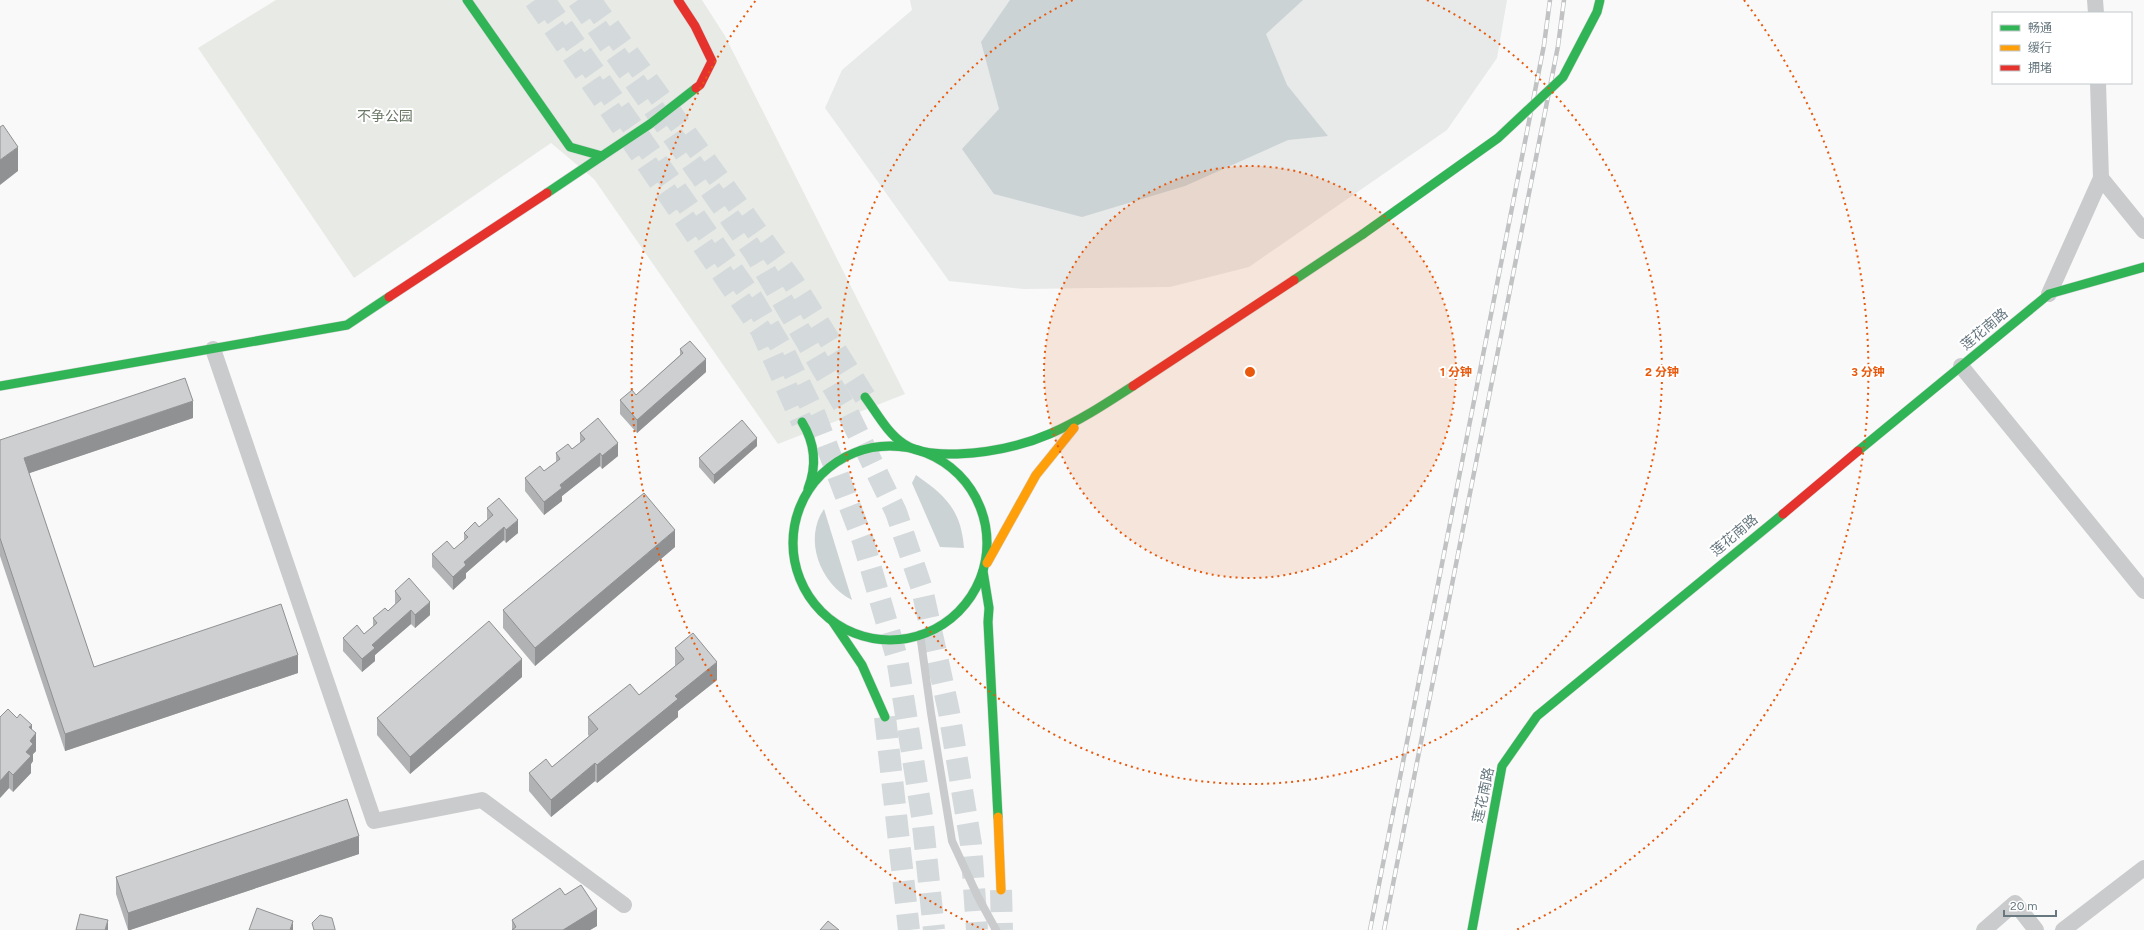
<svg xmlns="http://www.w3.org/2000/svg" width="2144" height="930" viewBox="0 0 2144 930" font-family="Figtree,'Noto Sans SC',sans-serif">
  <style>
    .built { fill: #e8e9e9 }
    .green { fill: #e8eae6 }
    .water { fill: #cbd3d5 }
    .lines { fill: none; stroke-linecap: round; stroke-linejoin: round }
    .secondary-tunnel { stroke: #d4d9db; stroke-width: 22; stroke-dasharray: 22 11; stroke-linecap: butt }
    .highway-tunnel { stroke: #d4d9db; stroke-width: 22; stroke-dasharray: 22 11; stroke-linecap: butt }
    .fast-casing { stroke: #d5d6d7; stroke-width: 10 }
    .slow-casing { stroke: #d5d6d7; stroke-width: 10 }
    .jam-casing { stroke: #d5d6d7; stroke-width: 10 }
    .lane { stroke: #cacbcc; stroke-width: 8 }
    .street { stroke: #cacbcc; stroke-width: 16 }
    .fast { stroke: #30b455; stroke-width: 9 }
    .slow { stroke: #ff9f0a; stroke-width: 9 }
    .jam { stroke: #e5322d; stroke-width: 9 }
    .rail-casing { stroke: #c0c2c3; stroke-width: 4.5 }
    .rail { stroke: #fff; stroke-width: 3; stroke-dasharray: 9; stroke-linecap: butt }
    .fast-bridge-casing { stroke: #d5d6d7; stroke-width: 10; stroke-linecap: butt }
    .fast-bridge { stroke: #30b455; stroke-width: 9 }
    .wall { fill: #b0b2b3 }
    .shaded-wall { fill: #909192 }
    .building { fill: #cdcfd0; stroke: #909192 }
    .ring { fill: none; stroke: #e8590c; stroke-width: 2; stroke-dasharray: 2 4 }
    .labels { text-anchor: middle; stroke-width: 4; stroke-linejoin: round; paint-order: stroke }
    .park-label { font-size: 14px; fill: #6b7866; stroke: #fff }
    .street-label { font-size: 14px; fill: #677880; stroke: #fff }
    .centre { fill: #e8590c; stroke: #fff; stroke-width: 2 }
    .ring-label { font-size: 12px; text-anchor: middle; font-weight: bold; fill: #e8590c; stroke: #fff; stroke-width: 4; stroke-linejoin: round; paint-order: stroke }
  </style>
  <rect width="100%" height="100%" fill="#f9f9f9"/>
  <path class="built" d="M910 0H1507L1497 58 1447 130 1249 267 1170 287 1023 289 949 281 825 108 842 70 912 10Z"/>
  <path class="green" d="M276 0H702L725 36 905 394 778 444 594 179 551 143 354 278 198 48Z"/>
  <g class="water">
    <path d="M1010 0H1303L1266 34 1287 85 1328 136 1288 140 1185 186 1082 217 994 194 962 149 999 109 981 42Z"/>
    <path d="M916 475C946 496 961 510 964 548L940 547 912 483Z"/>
    <path d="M824 509 852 600C820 584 803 539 824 509Z"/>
  </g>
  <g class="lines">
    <g class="secondary-tunnel">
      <path d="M535 0 761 330 802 422"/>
      <path d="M590 0 793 282 865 397"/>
    </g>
    <g class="highway-tunnel">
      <path d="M544 0 752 298 784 352 815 415 863 541 897 658 922 816 934 930"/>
      <path d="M578 0 754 252 846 409 896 512 922 589 949 712 971 844 977 930"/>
      <path d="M885 717 909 930"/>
      <path d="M1001 890 1002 930"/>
    </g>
    <defs>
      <g id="fast">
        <path d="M467 0 570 147 602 156 650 124 696 88"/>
        <path d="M547 193 602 156"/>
        <path d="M1294 280 1363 234"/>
        <path d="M0 386 347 325 389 297"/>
        <path d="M865 397C877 413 887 433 904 444 919 454 939 454 957 454 1032 451 1073 425 1133 386"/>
        <path d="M802 422C815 443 817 466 808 489"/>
        <circle cx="890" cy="543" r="97"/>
        <path d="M1858 451 2049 294 2144 267"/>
        <path d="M983 571 989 608 988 622 998 817"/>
        <path d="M833 622 862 665 885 717"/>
        <path d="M1472 930 1502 766 1537 716 1783 514"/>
      </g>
      <g id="slow">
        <path d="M987 563 1036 475 1074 428"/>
        <path d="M998 817 1001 890"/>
      </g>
      <g id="jam">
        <path d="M678 0 695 26 712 61 700 85 696 88"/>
        <path d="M389 297 547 193"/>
        <path d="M1133 386 1294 280"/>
        <path d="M1783 514 1858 451"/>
      </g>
    </defs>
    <use href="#fast" class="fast-casing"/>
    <use href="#slow" class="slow-casing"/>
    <use href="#jam" class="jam-casing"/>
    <path class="lane" d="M920 634 931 713 952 841 978 897 996 930"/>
    <g class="street">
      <path d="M2095 0 2096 13"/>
      <path d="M2101 178 2144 231"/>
      <path d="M2049 294 2101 178 2098 83"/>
      <path d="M213 349 374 821 482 800 624 905"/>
      <path d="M1961 366 2144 591"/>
      <path d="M1984 930 2015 903 2036 930"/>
      <path d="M2063 930 2144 868"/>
    </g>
    <use href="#fast" class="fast"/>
    <use href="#slow" class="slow"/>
    <use href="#jam" class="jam"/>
    <defs>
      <g id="rail">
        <path d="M1370 930 1544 45 1550 0"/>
        <path d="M1384 930 1558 46 1564 0"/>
      </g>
    </defs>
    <use href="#rail" class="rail-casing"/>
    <use href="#rail" class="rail"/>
    <defs>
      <path id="fast-bridge" d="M1363 234 1498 138 1563 77 1597 12 1600 0"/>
    </defs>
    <use href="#fast-bridge" class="fast-bridge-casing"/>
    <use href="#fast-bridge" class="fast-bridge"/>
  </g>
  <g class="wall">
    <path d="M680 349 706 372 637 433 620 414V400L636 395 680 355Z"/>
    <path d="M193 418 29 473 94 667 298 673 65 751 0 556V440Z"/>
    <path d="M580 433 618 456 602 469 600 466 562 496V501L544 515 525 491V478L544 471 556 462V453L572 449 580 443Z"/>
    <path d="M757 446 714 484 699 467V458Z"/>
    <path d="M487 508 518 533 506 543 504 540 466 573V578L453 590 432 567V554L454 549 464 541V533L479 527 487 520Z"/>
    <path d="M675 547 535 666 503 628V610Z"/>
    <path d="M395 591 430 615 415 628 411 624 375 655V661L362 672 343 651V638L364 634 373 626V618L388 611 395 604Z"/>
    <path d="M675 648 717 680 678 711V717L597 783 595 781 551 817 529 791V773L552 767 589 736 588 735V717L639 695 675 666Z"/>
    <path d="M522 677 410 774 377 735V718Z"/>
    <path d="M17 718 32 729 36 751 33 754V761L31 764V773L13 792 9 788 0 798Z"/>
    <path d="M359 854 130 930H128L116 894V877Z"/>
    <path d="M565 895 597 926 590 930H512V920Z"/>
  </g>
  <g class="shaded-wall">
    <path d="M18 147V171L0 185V160Z"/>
    <path d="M706 359V372L637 433V420Z"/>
    <path d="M193 401V418L24 475V458Z"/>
    <path d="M757 438V446L714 484V475Z"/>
    <path d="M618 443V456L602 469V456Z"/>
    <path d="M600 453V466L562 496V501L544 515V502L560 485Z"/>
    <path d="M518 520V533L506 543V530Z"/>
    <path d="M504 527V540L466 573V578L453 590V577L464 562Z"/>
    <path d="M675 530V547L535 666V648Z"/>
    <path d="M430 602V615L415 628V615Z"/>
    <path d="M411 610V624L375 655V661L362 672V659L372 645Z"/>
    <path d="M298 655V673L65 751V734Z"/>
    <path d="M522 659V677L410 774V757Z"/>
    <path d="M717 662V680L678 711V717L597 783V765L675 696Z"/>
    <path d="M32 725V738L36 733V751L33 754V761L31 764V773L13 792V775L26 752 29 727Z"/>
    <path d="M595 763V781L551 817V800Z"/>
    <path d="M9 771V788L0 798V781Z"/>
    <path d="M359 836V854L130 930H128V913Z"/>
    <path d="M597 909V926L590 930H563Z"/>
    <path d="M108 920V930H105Z"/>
    <path d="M293 921V930H290Z"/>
  </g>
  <g class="building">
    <path d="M3 125 18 147 0 160V127Z"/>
    <path d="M690 341 706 359 637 420 620 400 632 390 636 395 683 353 680 349Z"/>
    <path d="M185 378 193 401 24 458 94 667 281 604 298 655 65 734 0 538V440Z"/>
    <path d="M598 418 618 443 602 456 600 453 560 485 562 488 544 502 525 478 540 466 544 471 560 459 556 453 568 444 572 449 585 439 580 433Z"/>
    <path d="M742 420 757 438 714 475 699 458Z"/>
    <path d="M644 493 675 530 535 648 503 610Z"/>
    <path d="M499 498 518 520 506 530 504 527 464 562 466 565 453 577 432 554 447 541 454 549 468 537 464 533 475 522 479 527 493 515 487 508Z"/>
    <path d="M409 578 430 602 415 615 411 610 372 645 375 648 362 659 343 638 357 625 364 634 377 623 373 618 385 608 388 611 401 599 395 591Z"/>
    <path d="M489 621 522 659 410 757 377 718Z"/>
    <path d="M693 633 717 662 675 696 678 699 597 765 595 763 551 800 529 773 546 759 552 767 598 729 588 717 630 684 639 695 684 659 675 648Z"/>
    <path d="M8 709 17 718 20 714 32 725 29 727 36 733 30 741 33 744 26 752 31 756 13 775 9 771 0 781V717Z"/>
    <path d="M347 799 359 836 128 913 116 877Z"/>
    <path d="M581 885 597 909 563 930H512L516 927 512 920 560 888 565 895Z"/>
    <path d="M257 908 293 921 290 930H249Z"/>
    <path d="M80 914 108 920 105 930H76Z"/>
    <path d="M320 915 332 918 335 929V930H314L312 923Z"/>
    <path d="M828 921 839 930H820Z"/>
  </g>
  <circle cx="1250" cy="372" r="206" fill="#e8590c" fill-opacity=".12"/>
  <g class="ring">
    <circle cx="1250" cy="372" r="206"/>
    <path d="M1427 0A412 412 0 1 1 1073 0"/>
    <path d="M984 930A618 618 0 0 1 756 0M1744 0A618 618 0 0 1 1516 930"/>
  </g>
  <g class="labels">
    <g class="park-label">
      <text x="385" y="121">不争公园</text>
    </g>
    <g class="street-label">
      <text transform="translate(1984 329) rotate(-40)" y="5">莲花南路</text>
      <text transform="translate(1734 535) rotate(-40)" y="5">莲花南路</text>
      <text transform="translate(1483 795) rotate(-78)" y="5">莲花南路</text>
    </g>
  </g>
  <circle cx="1250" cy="372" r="6" class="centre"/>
  <g class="ring-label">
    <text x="1456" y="376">1 分钟</text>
    <text x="1662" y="376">2 分钟</text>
    <text x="1868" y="376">3 分钟</text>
  </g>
  <rect x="1992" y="12" width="140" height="72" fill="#ffffff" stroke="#c2c9cc"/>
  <rect x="2000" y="25" width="20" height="6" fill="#30b455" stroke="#c2c9cc"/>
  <text x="2028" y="32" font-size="12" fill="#677880">畅通</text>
  <rect x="2000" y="45" width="20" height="6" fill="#ff9f0a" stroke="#c2c9cc"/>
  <text x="2028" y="52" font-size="12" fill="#677880">缓行</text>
  <rect x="2000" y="65" width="20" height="6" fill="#e5322d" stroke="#c2c9cc"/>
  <text x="2028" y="72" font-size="12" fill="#677880">拥堵</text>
  <path d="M2004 910v6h52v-6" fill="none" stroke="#677880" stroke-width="2"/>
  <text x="2010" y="910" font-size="12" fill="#677880" stroke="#ffffff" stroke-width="3" paint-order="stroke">20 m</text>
</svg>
